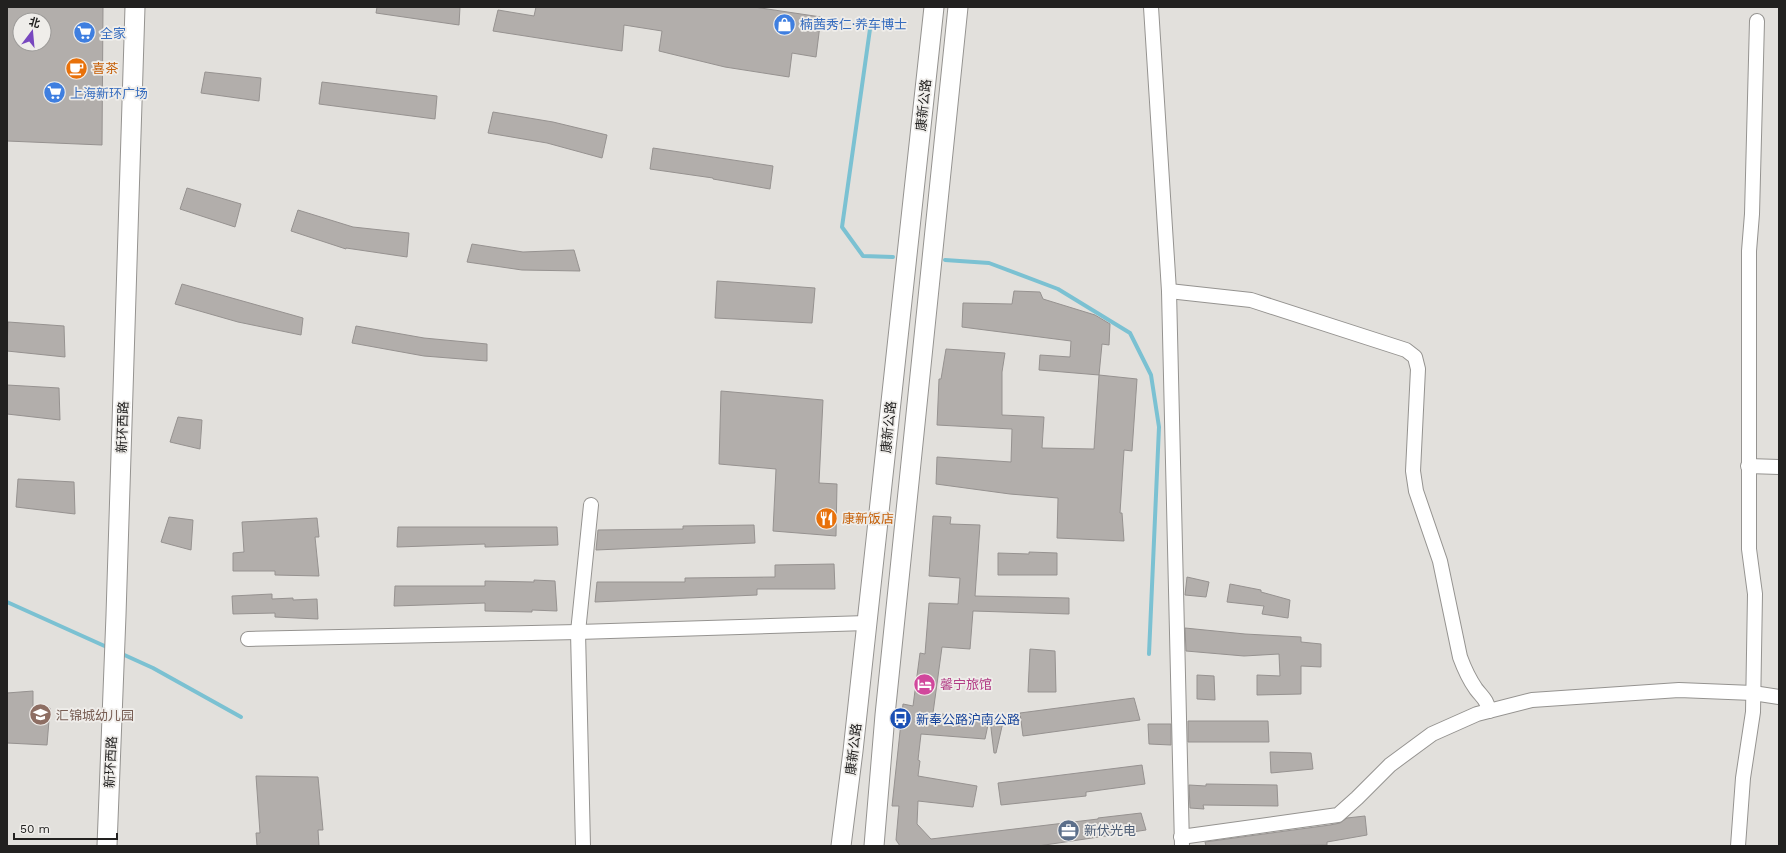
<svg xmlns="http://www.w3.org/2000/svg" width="1786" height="853" viewBox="0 0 1786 853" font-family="'Work Sans','Noto Sans SC',sans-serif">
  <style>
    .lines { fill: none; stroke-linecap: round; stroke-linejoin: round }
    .stream { stroke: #7bc1d2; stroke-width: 4 }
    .building { fill: #b2aeab; stroke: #969290; fill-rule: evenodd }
    .street-casing { stroke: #959390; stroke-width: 16 }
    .secondary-casing { stroke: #959390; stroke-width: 21 }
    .street { stroke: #fff; stroke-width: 14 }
    .secondary { stroke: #fff; stroke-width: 19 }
    .labels { text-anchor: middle; stroke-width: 3.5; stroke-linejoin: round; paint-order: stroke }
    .shop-label { font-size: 13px; fill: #366cbe; stroke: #efedea; text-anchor: start }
    .food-label { font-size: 13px; fill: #c56008; stroke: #efedea; text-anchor: start }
    .street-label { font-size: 13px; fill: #222120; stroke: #efedea }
    .hotel-label { font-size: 13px; fill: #b23c85; stroke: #efedea; text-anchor: start }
    .education-label { font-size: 13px; fill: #785e54; stroke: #efedea; text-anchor: start }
    .transit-label { font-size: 13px; fill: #164399; stroke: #efedea; text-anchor: start }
    .service-label { font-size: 13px; fill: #4e5e75; stroke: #efedea; text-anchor: start }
  </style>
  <rect width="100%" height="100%" fill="#e2e0dc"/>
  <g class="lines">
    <g class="stream">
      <path d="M871 22 842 227 863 256 893 257"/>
      <path d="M945 260 989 263 1058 289 1130 333 1151 375 1159 427 1149 654"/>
      <path d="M7 602 109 648"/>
      <path d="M120 653 153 668 241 717"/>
    </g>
  </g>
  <g class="building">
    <path d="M7 7H103L102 145 7 141ZM20 20H44V44H20Z"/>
    <path d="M377 7H460L459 25 376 13Z"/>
    <path d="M536 7H754L821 17 816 57 792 53 789 77 725 67 659 51 662 31 624 25 622 51 493 31 498 10 534 16Z"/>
    <path d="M205 72 261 78 259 101 201 93Z"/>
    <path d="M322 82 437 96 435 119 319 104Z"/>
    <path d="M493 112 553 122 607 135 602 158 547 143 488 133Z"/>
    <path d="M653 148 773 166 770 189 713 179V178L650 169Z"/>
    <path d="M187 188 241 204 235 227 180 209Z"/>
    <path d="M298 210 353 227 409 233 407 257 346 248V249L291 231Z"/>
    <path d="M472 244 523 252 574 250 580 271 522 270 467 262Z"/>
    <path d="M717 281 815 288 812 323 715 318Z"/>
    <path d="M182 284 303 318 301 335 238 322 175 304Z"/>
    <path d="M1014 291 1040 292 1043 299 1095 315 1110 324 1109 345 1102 344 1099 375 1039 370 1040 355 1070 357 1071 341 962 327 963 303 1012 304Z"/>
    <path d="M8 322 64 326 65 357 7 351Z"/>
    <path d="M356 326 424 338 487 344V361L424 356 352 343Z"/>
    <path d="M946 349 1005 353 1002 372V415L1044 417 1042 448 1094 449 1099 375 1137 379 1132 451 1124 450 1120 513H1122L1124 541 1057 538 1058 498 1010 494 936 484 937 457 1011 462 1012 429 937 425 939 379H941Z"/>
    <path d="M7 385 59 388 60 420 7 414Z"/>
    <path d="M721 391 823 400 819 483 837 484 836 536 773 531 776 469 719 464Z"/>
    <path d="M178 417 202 420 200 449 170 442Z"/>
    <path d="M18 479 74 482 75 514 16 507Z"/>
    <path d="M933 516 951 517 950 524 980 525 975 596 1069 598V614L973 611 970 649 942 647 933 713 989 720 985 739 921 734 918 760 920 761 918 776 977 786 973 807 918 801 917 824 931 839 1098 819V818L1141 813 1146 830 1038 846H900L896 840 899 806H892L903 704 913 706 920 653 925 654 929 603 958 604 960 578 929 576Z"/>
    <path d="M169 517 193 520 191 550 161 542Z"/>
    <path d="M317 518 319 537H315L319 576 275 575V571H233V553L244 552 242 522Z"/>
    <path d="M754 525 755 543 596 550 598 530 683 529V526Z"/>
    <path d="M398 527H557L558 545 485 547V544L397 547Z"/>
    <path d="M1029 552 1057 553V575H998V553L1029 554Z"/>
    <path d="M834 564 835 589H757V595L595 602 597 582H685V578L775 577V565Z"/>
    <path d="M1187 577 1209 582 1206 597 1185 595Z"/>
    <path d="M534 580 555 581 557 611 532 610V612L485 611V603L394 606 395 586H485V581L534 582Z"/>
    <path d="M1230 584 1261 590V592L1290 600 1288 618 1262 614 1264 606 1227 602Z"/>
    <path d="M272 594V599L293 598V600L317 599 318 619 275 617V613L233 614 232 596Z"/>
    <path d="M1185 628 1245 634 1301 637V642L1321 644V667L1301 666V694L1257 695V675L1280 676 1279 654 1244 656 1186 651Z"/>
    <path d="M1030 649 1055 651 1056 692H1028Z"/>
    <path d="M1197 675 1214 676 1215 700 1197 699Z"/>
    <path d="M33 691V709L50 708 47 745 7 743V693Z"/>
    <path d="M1134 698 1140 720 1023 736 1020 713Z"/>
    <path d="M990 720 1003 722 996 753H994Z"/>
    <path d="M1188 721H1268L1269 742H1188Z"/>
    <path d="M1148 724H1171V745L1149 744Z"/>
    <path d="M1270 752 1311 753 1313 769 1271 773Z"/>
    <path d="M1142 765 1145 784 1086 792V796L1001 805 998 783Z"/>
    <path d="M256 776 318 777 323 830H318L319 846H257L256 833H260Z"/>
    <path d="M1206 784 1277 785 1278 806 1203 805 1204 809 1190 808 1189 785 1206 786Z"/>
    <path d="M1365 816 1367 835 1327 842V845L1206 846 1205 842 1330 825 1340 823 1347 818Z"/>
  </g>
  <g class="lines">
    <defs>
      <g id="street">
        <path d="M1151 7 1169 291 1182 846"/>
        <path d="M1169 291 1251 300 1406 350 1415 357 1418 369 1413 471 1416 491 1440 561 1460 657C1464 668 1469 679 1476 689 1483 698 1487 700 1489 711"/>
        <path d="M1748 466 1779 467"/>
        <path d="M248 639 578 632 867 623"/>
        <path d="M1181 837 1338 815 1357 798 1390 765 1432 734 1477 714 1532 700 1679 690 1753 693 1779 697"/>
        <path d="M583 846 578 632 591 505"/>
        <path d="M1738 846 1743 778 1753 712 1755 594 1749 549V251L1752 214 1757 21"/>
      </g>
      <g id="secondary">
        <path d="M107 846 116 615 135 7"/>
        <path d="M841 846 853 751 934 7"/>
        <path d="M874 846 885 715 958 7"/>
      </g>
    </defs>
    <use href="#street" class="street-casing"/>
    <use href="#secondary" class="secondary-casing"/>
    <use href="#street" class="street"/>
    <use href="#secondary" class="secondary"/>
  </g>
  <defs>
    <symbol id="shop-disc" viewBox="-11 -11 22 22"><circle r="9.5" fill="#3f7fe0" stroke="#efedea"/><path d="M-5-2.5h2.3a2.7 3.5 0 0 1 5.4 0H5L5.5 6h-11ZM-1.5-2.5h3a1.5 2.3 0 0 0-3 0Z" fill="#fff"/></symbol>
    <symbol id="supermarket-disc" viewBox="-11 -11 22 22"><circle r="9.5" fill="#3f7fe0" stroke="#efedea"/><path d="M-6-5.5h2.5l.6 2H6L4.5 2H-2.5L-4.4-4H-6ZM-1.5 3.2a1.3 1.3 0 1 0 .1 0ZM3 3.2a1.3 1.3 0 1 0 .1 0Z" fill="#fff"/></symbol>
    <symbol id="cafe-disc" viewBox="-11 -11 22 22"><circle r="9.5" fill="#e8710a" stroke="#efedea"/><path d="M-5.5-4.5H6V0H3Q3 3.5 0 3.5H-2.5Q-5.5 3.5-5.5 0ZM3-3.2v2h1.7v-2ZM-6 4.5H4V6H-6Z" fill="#fff"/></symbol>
    <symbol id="restaurant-disc" viewBox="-11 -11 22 22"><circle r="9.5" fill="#e8710a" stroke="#efedea"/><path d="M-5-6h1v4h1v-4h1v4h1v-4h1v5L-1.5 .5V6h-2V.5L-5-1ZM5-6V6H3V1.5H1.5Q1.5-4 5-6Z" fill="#fff"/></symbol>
    <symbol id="hotel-disc" viewBox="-11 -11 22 22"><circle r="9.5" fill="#d1479c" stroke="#efedea"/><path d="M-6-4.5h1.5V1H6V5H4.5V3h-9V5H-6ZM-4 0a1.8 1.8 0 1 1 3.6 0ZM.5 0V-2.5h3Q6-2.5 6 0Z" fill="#fff"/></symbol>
    <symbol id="school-disc" viewBox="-11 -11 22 22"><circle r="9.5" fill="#8d6e63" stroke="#efedea"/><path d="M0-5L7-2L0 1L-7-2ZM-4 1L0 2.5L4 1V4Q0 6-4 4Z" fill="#fff"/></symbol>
    <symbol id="bus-disc" viewBox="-11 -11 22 22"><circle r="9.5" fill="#1a4fb4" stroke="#efedea"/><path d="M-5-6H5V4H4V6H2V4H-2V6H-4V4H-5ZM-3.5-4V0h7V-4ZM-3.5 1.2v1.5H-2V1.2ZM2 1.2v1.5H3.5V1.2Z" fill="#fff"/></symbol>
    <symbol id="office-disc" viewBox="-11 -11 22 22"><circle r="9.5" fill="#5c6f8a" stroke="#efedea"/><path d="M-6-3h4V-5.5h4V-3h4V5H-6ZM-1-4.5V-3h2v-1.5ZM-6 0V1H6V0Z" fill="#fff"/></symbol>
  </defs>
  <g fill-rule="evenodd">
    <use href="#shop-disc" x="772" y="12" width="25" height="25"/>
    <use href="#supermarket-disc" x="72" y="20" width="25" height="25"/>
    <use href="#cafe-disc" x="64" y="56" width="25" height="25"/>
    <use href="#supermarket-disc" x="42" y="80" width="25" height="25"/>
    <use href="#restaurant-disc" x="814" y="506" width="25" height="25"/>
    <use href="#hotel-disc" x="912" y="672" width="25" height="25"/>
    <use href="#school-disc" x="28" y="702" width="25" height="25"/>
    <use href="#bus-disc" x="888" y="706" width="25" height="25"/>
    <use href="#office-disc" x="1056" y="818" width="25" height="25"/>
  </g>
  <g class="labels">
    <g class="shop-label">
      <text x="800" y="29">楠茜秀仁·养车博士</text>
      <text x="100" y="38">全家</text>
      <text x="70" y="98">上海新环广场</text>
    </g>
    <g class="food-label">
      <text x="92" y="73">喜茶</text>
      <text x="842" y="523">康新饭店</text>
    </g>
    <g class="street-label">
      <text transform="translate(923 105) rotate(-84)" y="5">康新公路</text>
      <text transform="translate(122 427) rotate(-88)" y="5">新环西路</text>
      <text transform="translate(888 427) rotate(-84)" y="5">康新公路</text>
      <text transform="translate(853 749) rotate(-83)" y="5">康新公路</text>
      <text transform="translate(110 762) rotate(-87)" y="5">新环西路</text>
    </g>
    <g class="hotel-label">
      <text x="940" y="689">馨宁旅馆</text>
    </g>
    <g class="education-label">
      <text x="56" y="720">汇锦城幼儿园</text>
    </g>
    <g class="transit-label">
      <text x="916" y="724">新奉公路沪南公路</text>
    </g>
    <g class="service-label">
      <text x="1084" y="835">新伏光电</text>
    </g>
  </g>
  <rect width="1786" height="853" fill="none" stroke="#222120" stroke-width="16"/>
  <g transform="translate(32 32) rotate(16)"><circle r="19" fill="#efedea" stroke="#9d9b99"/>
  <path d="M0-3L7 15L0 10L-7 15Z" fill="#7847bf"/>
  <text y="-6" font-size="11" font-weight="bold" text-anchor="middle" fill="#222120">北</text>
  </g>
  <path d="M14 833v6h103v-6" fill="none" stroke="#222120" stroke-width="2"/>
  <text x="20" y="833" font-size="12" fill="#222120" stroke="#efedea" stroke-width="3" paint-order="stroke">50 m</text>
</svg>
